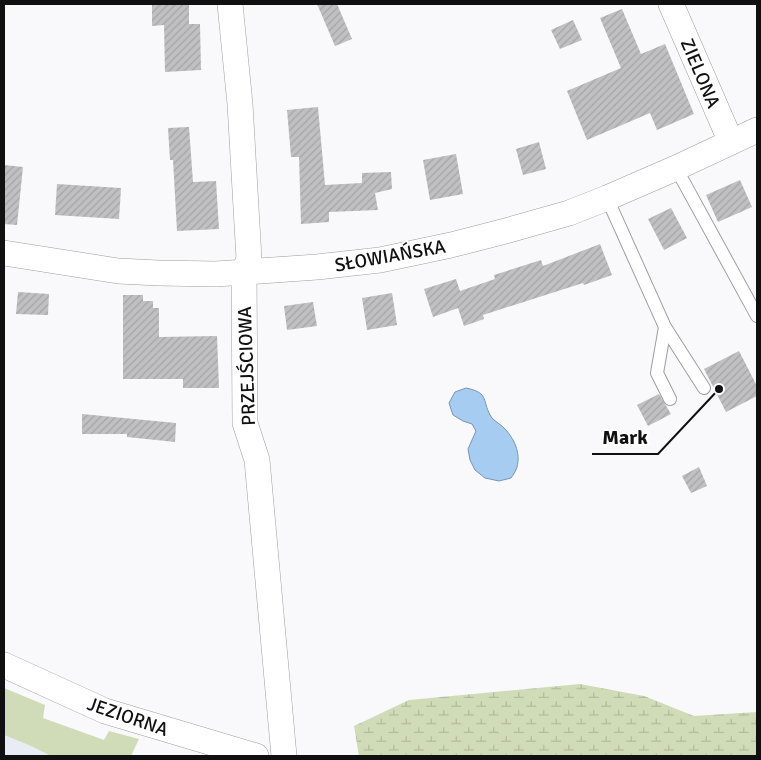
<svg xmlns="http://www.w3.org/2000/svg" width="761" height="760" viewBox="0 0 761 760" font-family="Signika,sans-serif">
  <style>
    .built { fill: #e8edf5 }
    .wetland { fill: url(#wetland-marsh) }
    .garden { fill: #d0dbb8 }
    .water { fill: #a7ccf2; stroke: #7a94ae }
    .building { fill: url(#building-hatch) }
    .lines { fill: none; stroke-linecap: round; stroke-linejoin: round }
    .lane-casing { stroke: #9d9e9f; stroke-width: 14 }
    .street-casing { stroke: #9d9e9f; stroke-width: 26 }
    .lane { stroke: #fff; stroke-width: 12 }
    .street { stroke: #fff; stroke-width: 25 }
    .labels { text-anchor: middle; stroke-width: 4; stroke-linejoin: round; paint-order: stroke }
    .street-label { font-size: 19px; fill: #101011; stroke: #fff }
    .leader { fill: none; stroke: #101011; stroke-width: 2 }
    .callout-dot { fill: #101011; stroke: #fff; stroke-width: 2 }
    .callout-label { font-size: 20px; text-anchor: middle; font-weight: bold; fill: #101011; stroke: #fff; stroke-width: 4; stroke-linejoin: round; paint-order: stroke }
  </style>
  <defs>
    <pattern id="wetland-marsh" width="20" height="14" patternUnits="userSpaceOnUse" patternTransform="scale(1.25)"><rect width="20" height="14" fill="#d0dbb8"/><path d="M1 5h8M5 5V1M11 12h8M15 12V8" fill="none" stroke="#b2bb9d"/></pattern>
    <pattern id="building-hatch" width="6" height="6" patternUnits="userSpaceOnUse" patternTransform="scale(1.25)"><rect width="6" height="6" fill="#c0c0c2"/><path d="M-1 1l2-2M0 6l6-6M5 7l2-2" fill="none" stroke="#a4a4a6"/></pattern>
  </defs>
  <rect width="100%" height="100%" fill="#f9f9fb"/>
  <path class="built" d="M4 735 31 746 51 756H4Z"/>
  <path class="wetland" d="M580 684 644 696 694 716 757 712V756H359L354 726 409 700Z"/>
  <path class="garden" d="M4 688 45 705 43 718 104 740 109 731 139 739 131 756H51L31 746 4 735Z"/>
  <path class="water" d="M466 388C491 393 481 402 492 418 496 422 500 424 504 428 514 438 521 453 517 467 516 471 513 475 511 478L499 481 485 478 475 470 470 460 468 449 476 431 472 424 463 421 453 415 449 403 455 392Z"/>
  <g class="building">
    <path d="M152 4H189V24H200L201 70 165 72 164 25 152 26Z"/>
    <path d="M317 4H337L352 39 335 46Z"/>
    <path d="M622 9 641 54 665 44 694 114 657 130 650 113 587 140 567 91 621 68 600 18Z"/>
    <path d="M573 20 582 40 560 49 551 30Z"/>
    <path d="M318 107 325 185 362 183V173L391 172 392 189 375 193 378 210 329 212V222L301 224 299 157H291L287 110Z"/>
    <path d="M189 127 193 182 216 181 219 229 177 231 173 160H170L168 128Z"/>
    <path d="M539 142 546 169 523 175 516 149Z"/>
    <path d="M456 154 463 194 430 200 423 160Z"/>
    <path d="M4 165 23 167 17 225 4 224Z"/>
    <path d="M740 180 752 207 718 222 706 195Z"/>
    <path d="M57 184 121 188 119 219 55 215Z"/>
    <path d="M671 208 687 238 664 250 648 219Z"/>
    <path d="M600 244 612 275 584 285 583 283 483 315 484 319 464 326 458 308 433 317 424 289 456 279 460 291 495 279 494 275 541 260 543 266Z"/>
    <path d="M18 292 49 294 48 315 16 314Z"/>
    <path d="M392 293 397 325 367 330 362 298Z"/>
    <path d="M123 295H143V301H153V308H159V337L217 336 219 388H183V379H123Z"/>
    <path d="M313 302 317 326 287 330 284 306Z"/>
    <path d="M739 351 757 386V396L726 412 704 369Z"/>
    <path d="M659 394 671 414 648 426 637 405Z"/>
    <path d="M82 414 176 423 175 442 127 437V434H82Z"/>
    <path d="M699 467 707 486 691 493 682 476Z"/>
  </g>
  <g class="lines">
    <defs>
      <g id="lane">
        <path d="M676 168 757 316"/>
        <path d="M607 198 665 327 704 388"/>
        <path d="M665 327 657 373 670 399"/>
      </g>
      <g id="street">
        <path d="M230 4 240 104 249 259 244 271 245 423 257 460 284 756"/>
        <path d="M671 4 731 142"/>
        <path d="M4 253 118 271 159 273 216 274 317 267 380 260 451 245 509 230 569 213 607 198 676 168 757 130"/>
        <path d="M4 665 105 711 256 756"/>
      </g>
    </defs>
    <use href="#lane" class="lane-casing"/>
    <use href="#street" class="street-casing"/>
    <use href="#lane" class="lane"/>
    <use href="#street" class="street"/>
  </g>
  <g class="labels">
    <g class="street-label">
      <text transform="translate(701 73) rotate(67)" y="7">ZIELONA</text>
      <text transform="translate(390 255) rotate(-10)" y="7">SŁOWIAŃSKA</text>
      <text transform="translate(246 366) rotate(-92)" y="7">PRZEJŚCIOWA</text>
      <text transform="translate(128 716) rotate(19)" y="7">JEZIORNA</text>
    </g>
  </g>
  <path class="leader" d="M719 389L658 454H592"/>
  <circle class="callout-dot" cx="719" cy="389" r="5"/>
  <g class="callout-label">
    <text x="625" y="444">Mark</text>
  </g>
  <rect width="761" height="760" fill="none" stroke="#101011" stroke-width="10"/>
</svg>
